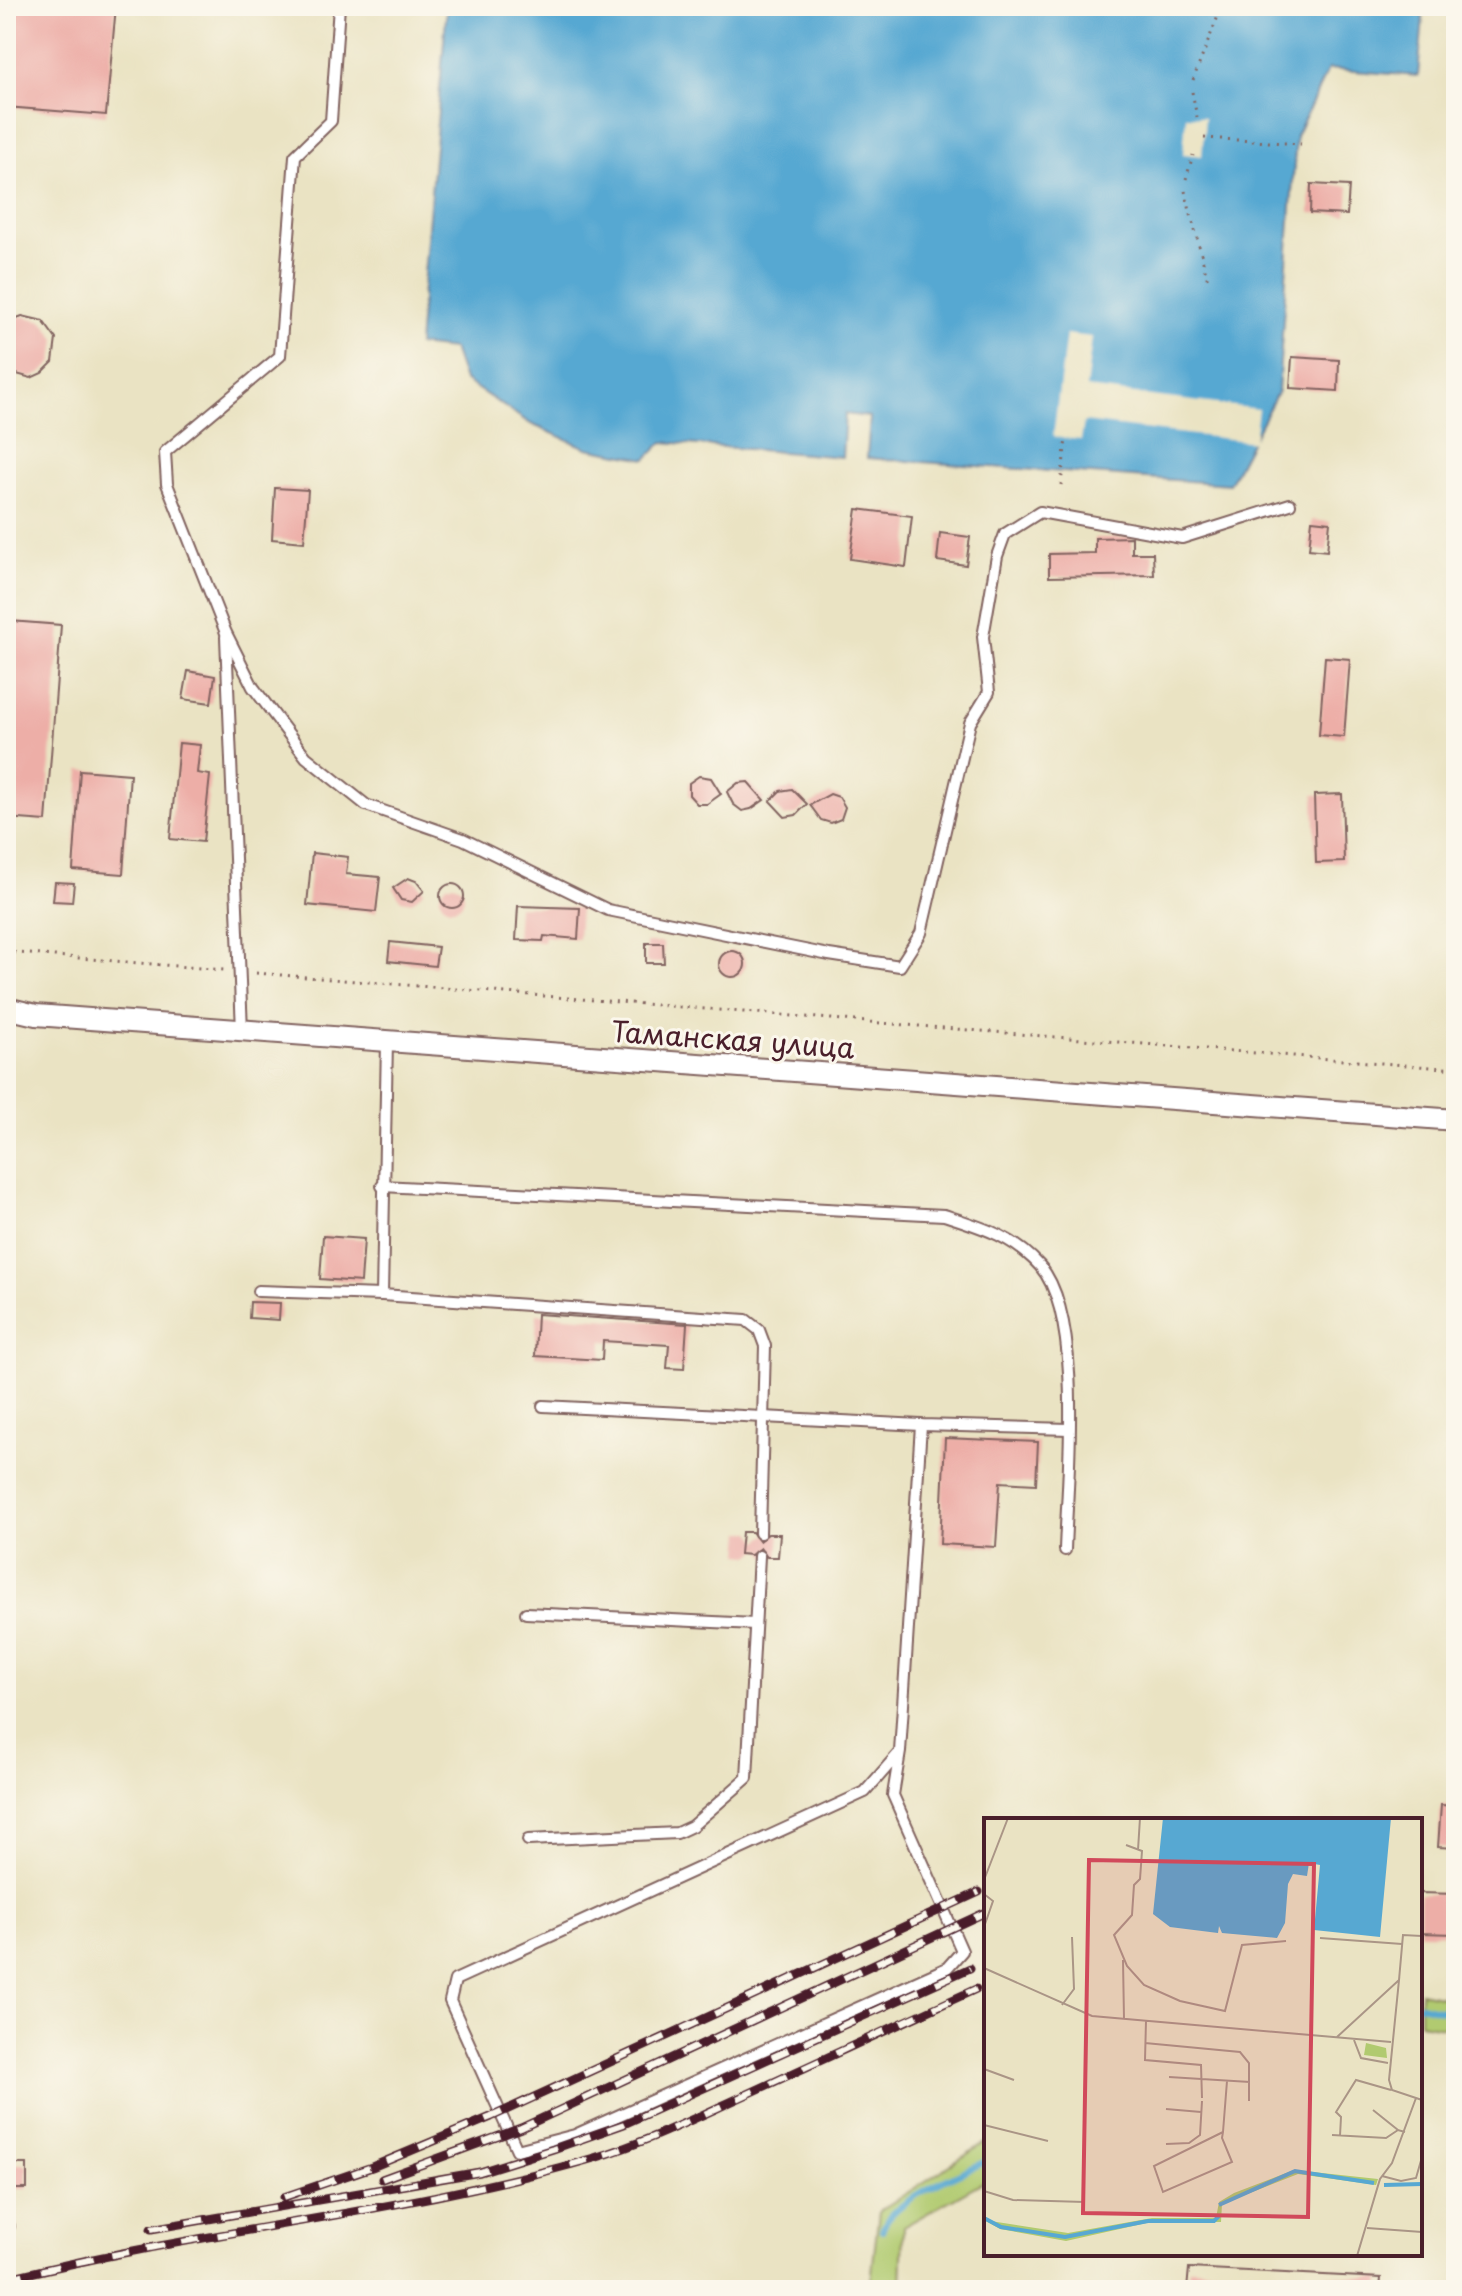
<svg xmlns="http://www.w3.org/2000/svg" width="1462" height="2296" viewBox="0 0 1462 2296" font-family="'Playpen Sans',sans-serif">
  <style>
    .green { fill: #b1ca6f; stroke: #7e744d; stroke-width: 2 }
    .water { fill: #57a8d2; stroke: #50647e; stroke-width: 2 }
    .pier { fill: #eae3c3 }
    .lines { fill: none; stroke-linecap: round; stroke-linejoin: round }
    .stream { stroke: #57a8d2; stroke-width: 6 }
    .building { fill: #edaea7 }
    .service-casing { stroke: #826460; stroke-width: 14 }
    .minor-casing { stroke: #826460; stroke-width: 24 }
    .path { stroke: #826460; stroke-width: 3; stroke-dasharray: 2 6; stroke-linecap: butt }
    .service { stroke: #fff; stroke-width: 10 }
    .minor { stroke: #fff; stroke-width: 20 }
    .rail-casing { stroke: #4a1f2b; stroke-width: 9 }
    .rail { stroke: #fbf7ec; stroke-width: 6; stroke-dasharray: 18; stroke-linecap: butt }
    .labels { text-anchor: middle; stroke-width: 6; stroke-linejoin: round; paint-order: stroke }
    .street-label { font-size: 28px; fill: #4a1f2b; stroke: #fbf7ec }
    .inset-river { fill: none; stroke: #57a8d2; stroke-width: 4 }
    .inset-road { fill: none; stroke: #aa9586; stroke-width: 2 }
    .view { fill: #d1495b; fill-opacity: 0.15; stroke: #d1495b; stroke-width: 4 }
    .inset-edge { fill: none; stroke: #4a1f2b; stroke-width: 4 }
  </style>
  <rect width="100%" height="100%" fill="#fbf7ec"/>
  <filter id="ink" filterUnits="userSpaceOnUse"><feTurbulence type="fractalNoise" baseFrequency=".0125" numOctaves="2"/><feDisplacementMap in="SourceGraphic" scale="16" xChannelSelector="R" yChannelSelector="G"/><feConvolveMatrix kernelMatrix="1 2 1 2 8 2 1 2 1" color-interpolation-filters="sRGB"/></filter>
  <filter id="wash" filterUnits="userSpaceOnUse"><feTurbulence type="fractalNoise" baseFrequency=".006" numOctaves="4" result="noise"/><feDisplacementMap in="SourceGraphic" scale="32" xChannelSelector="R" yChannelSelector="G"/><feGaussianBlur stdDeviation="1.8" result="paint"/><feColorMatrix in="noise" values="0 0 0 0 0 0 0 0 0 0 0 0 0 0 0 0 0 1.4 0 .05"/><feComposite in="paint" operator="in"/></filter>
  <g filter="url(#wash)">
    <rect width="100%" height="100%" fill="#eae3c3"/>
    <g class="green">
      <path d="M1420 1992 1456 1999V2029L1420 2023Z"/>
      <path d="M986 2142V2180L903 2227 901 2290H870L879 2211Z"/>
    </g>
    <path class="water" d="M447 6H1424L1418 76 1328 69 1296 136 1278 391 1229 484 867 458 870 417 845 414 842 457 663 442 646 459 587 448 531 424 464 380 453 349 418 345Z"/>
    <g class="pier">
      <path d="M1186 116 1205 117 1202 156 1183 154Z"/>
      <path d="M1066 334 1092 337 1086 388 1258 409 1254 442 1084 422 1081 440 1053 437Z"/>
    </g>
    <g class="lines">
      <g class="stream">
        <path d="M1420 2005 1456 2014"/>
        <path d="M882 2231C889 2200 959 2175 986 2161"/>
      </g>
    </g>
    <g id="blocks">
      <g class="building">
        <path d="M7 6H116L106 115 6 107Z"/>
        <path d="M1311 184 1349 186 1347 215 1310 213Z"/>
        <path d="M22 316 43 321 56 339 53 362 42 373 31 378 6 371V322Z"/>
        <path d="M1292 357 1339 360 1338 391 1290 388Z"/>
        <path d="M275 488 308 490 304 542 272 539Z"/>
        <path d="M857 509 912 516 906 567 850 559Z"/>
        <path d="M1312 520 1330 522 1327 551 1309 549Z"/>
        <path d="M940 533 970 537 966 565 937 561Z"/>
        <path d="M1132 537V553H1153L1154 575 1049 577V554L1095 553V538Z"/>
        <path d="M10 621 61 625 46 821 6 818Z"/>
        <path d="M1325 657 1350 659 1344 737 1319 735Z"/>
        <path d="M188 671 215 676 211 703 183 699Z"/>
        <path d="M179 743 200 745 197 773 210 775 203 842 170 839Z"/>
        <path d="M80 770 130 774 123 874 73 870Z"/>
        <path d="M699 776 711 778 721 794 707 804H697L689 795V783Z"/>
        <path d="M748 782 764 800 751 809 742 811 733 804 727 792 738 783Z"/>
        <path d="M792 789 807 804 796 815 785 817 770 801 780 791Z"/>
        <path d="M830 794 839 797 845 807 841 819 831 823 821 820 810 805Z"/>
        <path d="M1342 794 1344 862 1316 863 1314 795Z"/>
        <path d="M312 853 348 857 346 874 380 877 376 912 307 905Z"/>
        <path d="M408 878 416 881 424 891 412 902 401 900 393 888Z"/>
        <path d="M55 882 74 883 72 902 53 901Z"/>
        <circle cx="452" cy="896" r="12"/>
        <path d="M518 906 580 908 578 939 544 936 543 941 516 940Z"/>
        <path d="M390 942 438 947 435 966 388 961Z"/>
        <path d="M646 943H663L664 963H646Z"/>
        <circle cx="732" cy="964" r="13"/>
        <path d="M323 1236 364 1239 361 1282 320 1279Z"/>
        <path d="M250 1302 280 1303 279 1320 249 1318Z"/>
        <path d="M537 1314 687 1324 684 1369 667 1368 669 1345 603 1341 602 1360 535 1356Z"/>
        <path d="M945 1438 1038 1442 1036 1484 1000 1482 996 1547 940 1544Z"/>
        <path d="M742 1532H752L759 1541 768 1534H780L778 1557H767L760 1548 751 1555 740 1554Z"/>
        <path d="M1441 1805 1456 1806V1848L1438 1847Z"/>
        <path d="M1420 1893 1456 1894V1934L1420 1933Z"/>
        <rect x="6" y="2164" width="21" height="25"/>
        <path d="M1189 2268 1381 2278 1380 2290H1187Z"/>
      </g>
    </g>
  </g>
  <g filter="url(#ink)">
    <use href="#blocks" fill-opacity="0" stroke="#826460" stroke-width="2"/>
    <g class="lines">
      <defs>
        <g id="service">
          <path d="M339 6 331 121 295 156 280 356 165 452 167 484 226 633 253 687 306 757 366 805 463 839 608 910 829 955 900 966 921 933 970 723 989 692 983 637 997 556 1005 534 1040 512 1182 538 1290 504"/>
          <path d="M226 637 242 1031"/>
          <path d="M387 1042 382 1295 746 1320 759 1330 765 1346 760 1533"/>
          <path d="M382 1186 944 1215C981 1227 1013 1236 1040 1266 1085 1318 1067 1482 1065 1550"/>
          <path d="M258 1291 382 1295"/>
          <path d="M543 1406 921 1425 1069 1429"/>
          <path d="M526 1613 755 1624"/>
          <path d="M900 1752 865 1792 455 1980 450 2001 517 2150 575 2135 947 1968 962 1951 893 1795 900 1752 921 1425"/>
          <path d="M528 1840 677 1833 692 1826 747 1778 759 1556"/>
          <path d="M6 2226H9"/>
        </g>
        <path id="minor" d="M6 1008 36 1015 1456 1120"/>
      </defs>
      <use href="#service" class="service-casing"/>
      <use href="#minor" class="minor-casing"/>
      <g class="path">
        <path d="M1193 80 1222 6"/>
        <path d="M1192 92 1197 117"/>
        <path d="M1204 138 1301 144"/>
        <path d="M1186 179 1193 155"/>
        <path d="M1185 191 1208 281"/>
        <path d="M1061 485 1066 438"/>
        <path d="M6 952 224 970"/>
        <path d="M256 973 1456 1069"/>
      </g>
      <use href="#service" class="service"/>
      <use href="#minor" class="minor"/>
      <defs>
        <g id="rail">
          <path d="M382 2179 521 2128 984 1913"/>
          <path d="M284 2197 372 2167 491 2117 979 1892"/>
          <path d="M151 2229 480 2172 553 2149 624 2124 970 1968"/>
          <path d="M6 2279C200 2230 402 2214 594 2158 648 2142 699 2116 750 2093 826 2058 901 2023 976 1989"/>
        </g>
      </defs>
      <use href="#rail" class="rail-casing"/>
      <use href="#rail" class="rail"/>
    </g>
  </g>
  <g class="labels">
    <g class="street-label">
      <text transform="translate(733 1040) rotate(4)" y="10">Таманская улица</text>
    </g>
  </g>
  <g transform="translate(984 1818)">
    <rect width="438" height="438" fill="#eae3c3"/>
    <path d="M382 225 402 230 403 240 380 237ZM310 352 394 361 392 367 314 356 238 386 237 404H167L82 423 16 411 0 402 84 415 168 400H232L235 384 250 375Z" fill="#b1ca6f"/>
    <path d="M179 0H407L396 119 330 112 336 47 325 45 323 58 309 56 304 66 301 105 293 120 238 115 235 108 234 115 186 109 169 96Z" fill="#57a8d2"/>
    <path class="inset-river" d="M400 367 438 366M235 387 311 353 390 365M0 400 17 409 81 419 164 403H230L235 398"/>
    <path class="inset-road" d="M142 27 158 33 156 61 150 67 148 97 130 117 143 148 160 167 196 183 241 193 258 127 302 123M154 32 156 0M0 62 24 0M0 76 9 83 0 109M336 120 418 126M139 142 140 201M0 150 108 198 407 224M415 162 419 117 438 118M78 187 90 171 88 119M162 203 161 242 217 247 218 280M353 219 415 162 405 262 408 272 438 282M370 222 377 240 404 245M161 225 256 234 265 245V283M0 251 30 262M185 259 266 264M182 291 217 294M389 292 414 312M0 307 64 323M239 314 170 348 179 374 248 344 238 320 239 314 243 263M348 317 402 320 414 312 421 314M356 318 357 299 352 294 372 262 407 272M182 326 205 325 216 317 218 283M398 358 417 363 432 360 438 339M0 373 29 382 101 384M383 410 438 414M373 438 396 361 408 345 432 280"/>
    <path class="view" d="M105 42 330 46 324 399 99 395Z"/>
    <rect width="438" height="438" class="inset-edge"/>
  </g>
  <rect width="1462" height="2296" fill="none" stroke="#fbf7ec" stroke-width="32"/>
</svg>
